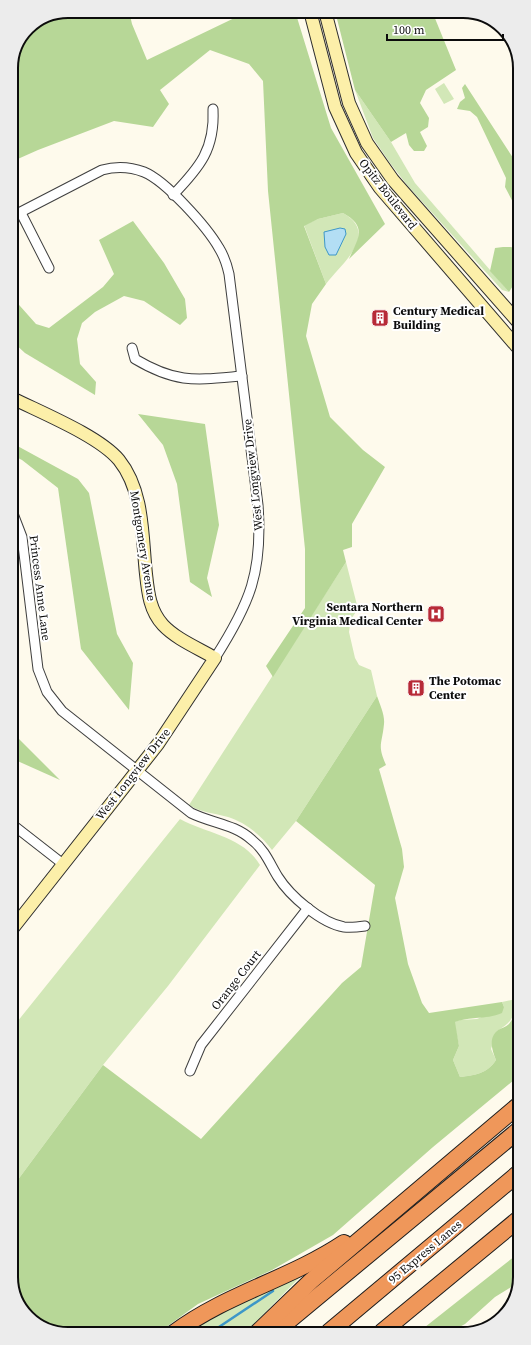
<svg xmlns="http://www.w3.org/2000/svg" width="531" height="1345" viewBox="0 0 531 1345" font-family="'Source Serif 4',serif">
  <style>
    .green { fill: #d2e7b7 }
    .forest { fill: #b7d797 }
    .water { fill: #b3def4; stroke: #3d97c8 }
    .lines { fill: none; stroke-linecap: round; stroke-linejoin: round }
    .stream { stroke: #3d97c8; stroke-width: 2.5 }
    .street-casing { stroke: #3f3f3f; stroke-width: 11 }
    .secondary-casing { stroke: #2e2e2e; stroke-width: 14 }
    .highway-casing { stroke: #1d1d1d; stroke-width: 18 }
    .street { stroke: #fff; stroke-width: 9 }
    .secondary { stroke: #fcefa9; stroke-width: 12 }
    .highway { stroke: #ef975a; stroke-width: 16 }
    .labels { text-anchor: middle; stroke-width: 4; stroke-linejoin: round; paint-order: stroke }
    .street-label { font-size: 12px; fill: #0c0c0c; stroke: #fff }
    .poi-label { font-size: 12px; font-weight: bold; fill: #0c0c0c; stroke: #fff; text-anchor: start }
    .rim { fill: none; stroke: #0c0c0c; stroke-width: 2 }
  </style>
  <rect width="100%" height="100%" fill="#fefaec"/>
  <g class="green">
    <path d="M444 83 454 99 444 104 435 89Z"/>
    <path d="M355 90 391 142 415 183 509 292 502 290 407 185 390 163 373 138Z"/>
    <path d="M343 213C380 234 342 263 326 284L304 225 318 219Z"/>
    <path d="M346 562 358 609 351 619 349 632 355 658 359 665 371 670 377 696 296 821 272 850C262 836 245 822 228 817 214 813 202 813 189 805Z"/>
    <path d="M180 819C207 834 243 836 260 865L168 986 103 1065 14 1185 13 1027Z"/>
    <path d="M516 999C514 1016 513 1022 497 1031L491 1049 496 1060C487 1074 475 1075 460 1077L453 1060 459 1046 454 1022 460 1020 477 1019 504 1007 502 1002Z"/>
    <path d="M305 1272 245 1333H182L189 1328Z"/>
  </g>
  <g class="forest">
    <path d="M68 11H129L132 24 147 60 249 11H295L331 128 385 224 349 259C358 238 368 227 343 213L318 219 304 226 326 284 312 304 306 336 330 417 363 450 385 467 352 524V547L343 550 346 562 273 677 266 666 305 608V549L268 191 263 81 249 64 210 50 160 90 169 104 153 127 114 121 38 150 11 162V64L28 27Z"/>
    <path d="M335 11H432L456 70 426 90 420 103 429 118 428 127 420 132 427 146 424 151H414L409 145 406 133 391 142 355 90Z"/>
    <path d="M465 84 517 164V210L505 187 506 178 477 117 470 111 457 109 460 102 465 98 462 88Z"/>
    <path d="M133 221 164 263 185 299 187 318 180 325 144 301 124 296 95 312 82 323 77 339 80 364 96 382 95 395 25 353 12 341V297L36 324 49 328 103 287 114 274 99 240Z"/>
    <path d="M503 247H511L518 250V278L509 292 490 271 495 248Z"/>
    <path d="M138 414 205 424 219 525 207 578 212 597 190 582 177 484 163 445Z"/>
    <path d="M12 443 78 479 89 493 117 634 133 663 129 710 81 649 58 488 22 460 12 455Z"/>
    <path d="M377 696C380 705 385 715 384 724 382 745 377 744 386 765L379 769 402 849 404 867 395 898 408 964 422 1003 429 1013 502 1002 504 1007 502 1013C486 1020 470 1016 455 1022L459 1046 453 1060 460 1077C475 1075 487 1074 496 1060 492 1050 488 1038 498 1030 501 1028 506 1027 509 1024 515 1017 515 1008 516 999L519 998 520 1075 433 1147 333 1235 272 1270 198 1304 158 1333 64 1334 33 1322 14 1295V1185L103 1065 201 1139 342 983 361 967 375 885 296 821Z"/>
    <path d="M13 733 60 780 13 759Z"/>
    <path d="M520 1252V1278L518 1283 495 1297 465 1324 452 1331H420Z"/>
  </g>
  <path class="water" d="M340 228 345 229 346 234 336 255H329L325 247 324 232Z"/>
  <g class="lines">
    <path class="stream" d="M210 1333 273 1291"/>
    <defs>
      <g id="street">
        <path d="M173 195C200 167 215 149 213 109"/>
        <path d="M21 213 49 268"/>
        <path d="M11 217 102 170C116 166 131 167 144 172 166 181 207 227 219 248 224 256 227 265 229 274L258 505C263 572 250 603 215 658"/>
        <path d="M132 348 135 359C177 384 196 380 242 376"/>
        <path d="M12 511 22 537 38 669 47 692 62 711 191 813C211 823 235 824 252 840 265 850 270 864 278 877 290 896 321 923 344 927 351 928 358 927 365 926"/>
        <path d="M13 825 63 864"/>
        <path d="M190 1071 201 1045 308 908"/>
      </g>
      <g id="secondary">
        <path d="M310 11 335 107 356 153 380 188 518 348"/>
        <path d="M325 11 349 103 367 143 393 180 518 322"/>
        <path d="M12 398C42 413 99 436 119 460 144 491 142 537 146 574 148 593 150 611 163 625 176 639 198 648 215 658L158 744 13 928"/>
      </g>
      <g id="highway">
        <path d="M275 1332 520 1129"/>
        <path d="M329 1332 520 1172"/>
        <path d="M382 1332 520 1218"/>
        <path d="M174 1333C226 1294 290 1279 344 1243"/>
        <path d="M257 1333 311 1281 520 1104"/>
      </g>
    </defs>
    <use href="#street" class="street-casing"/>
    <use href="#secondary" class="secondary-casing"/>
    <use href="#highway" class="highway-casing"/>
    <use href="#street" class="street"/>
    <use href="#secondary" class="secondary"/>
    <use href="#highway" class="highway"/>
  </g>
  <defs>
    <symbol id="building-square" viewBox="-11 -11 22 22"><rect x="-9" y="-9" width="18" height="18" rx="4" fill="#b72a37" stroke="#fff"/><path d="M-4-6H4V6H1V3H-1V6H-4ZM-2.5-4.3h1.7v1.8h-1.7ZM.8-4.3h1.7v1.8H.8ZM-2.5-1h1.7V.8h-1.7ZM.8-1h1.7V.8H.8Z" fill="#fff"/></symbol>
    <symbol id="hospital-square" viewBox="-11 -11 22 22"><rect x="-9" y="-9" width="18" height="18" rx="4" fill="#b72a37" stroke="#fff"/><path d="M-5-5h3v3.5h4V-5h3V5h-3V1.5h-4V5h-3Z" fill="#fff"/></symbol>
  </defs>
  <g fill-rule="evenodd">
    <use href="#building-square" x="370" y="308" width="20" height="20"/>
    <use href="#hospital-square" x="426" y="604" width="20" height="20"/>
    <use href="#building-square" x="406" y="678" width="20" height="20"/>
  </g>
  <g class="labels">
    <g class="street-label">
      <text transform="translate(388 194) rotate(52)" y="4">Opitz Boulevard</text>
      <text transform="translate(253 475) rotate(-96)" y="4">West Longview Drive</text>
      <text transform="translate(143 546) rotate(81)" y="4">Montgomery Avenue</text>
      <text transform="translate(40 588) rotate(83)" y="4">Princess Anne Lane</text>
      <text transform="translate(133 774) rotate(-52)" y="4">West Longview Drive</text>
      <text transform="translate(236 980) rotate(-52)" y="4">Orange Court</text>
      <text transform="translate(425 1252) rotate(-40)" y="4">95 Express Lanes</text>
    </g>
    <g class="poi-label">
      <text x="393" y="315">Century Medical<tspan x="393" dy="14">Building</tspan></text>
      <text x="423" y="611" text-anchor="end">Sentara Northern<tspan x="423" dy="14">Virginia Medical Center</tspan></text>
      <text x="429" y="685">The Potomac<tspan x="429" dy="14">Center</tspan></text>
    </g>
  </g>
  <path d="M0 0H531V1345H0ZM68 18H463A50 50 0 0 1 513 68V1277A50 50 0 0 1 463 1327H68A50 50 0 0 1 18 1277V68A50 50 0 0 1 68 18Z" fill="#ececec" fill-rule="evenodd"/>
  <path class="rim" d="M68 18H463A50 50 0 0 1 513 68V1277A50 50 0 0 1 463 1327H68A50 50 0 0 1 18 1277V68A50 50 0 0 1 68 18Z"/>
  <path d="M387 34v6h116v-6" fill="none" stroke="#0c0c0c" stroke-width="2"/>
  <text x="393" y="34" font-size="12" fill="#0c0c0c" stroke="#ffffff" stroke-width="3" paint-order="stroke">100 m</text>
</svg>
